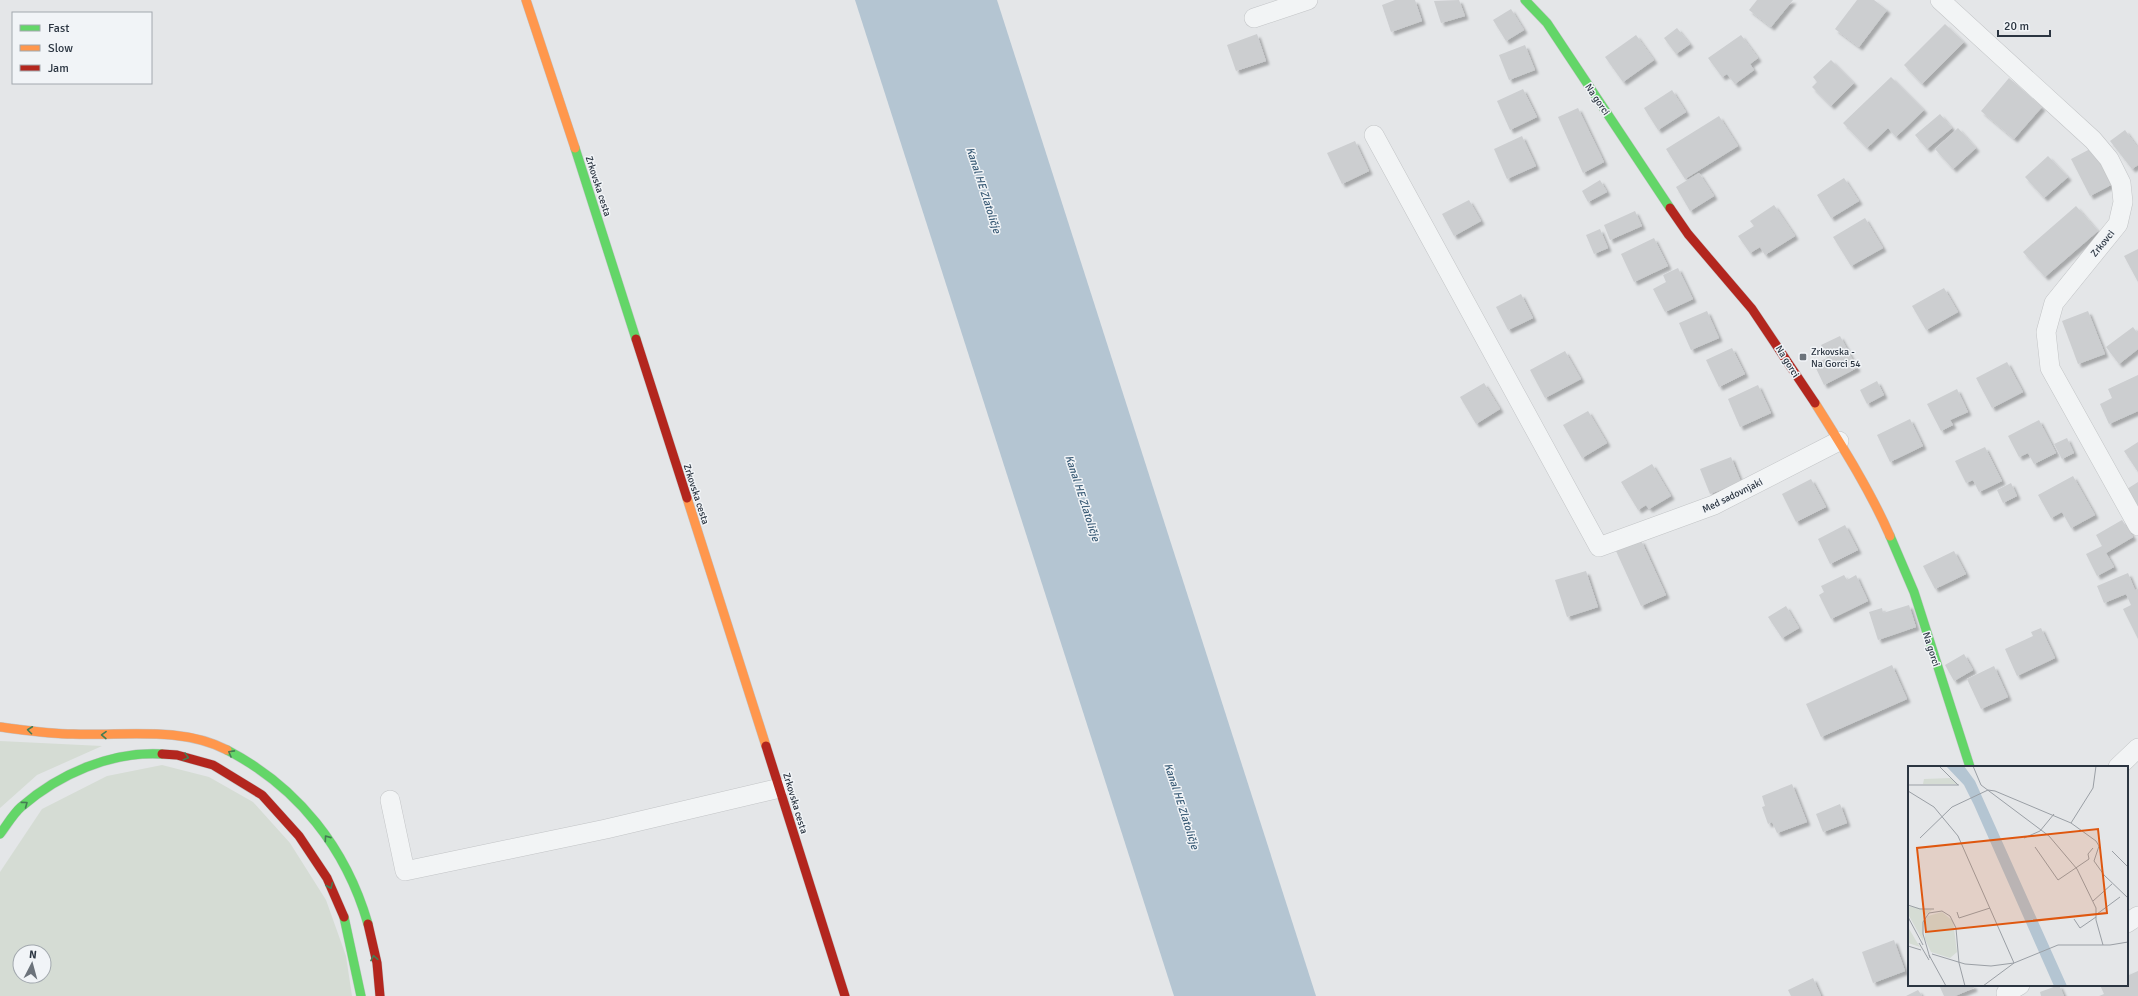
<svg xmlns="http://www.w3.org/2000/svg" width="2138" height="996" viewBox="0 0 2138 996" font-family="Signika,sans-serif">
  <style>
    .green { fill: #d5dcd4; fill-rule: evenodd }
    .water { fill: #b4c5d2 }
    .building { fill: #ccced0; filter: url(#shadow) }
    .lines { fill: none; stroke-linecap: round; stroke-linejoin: round }
    .street-casing { stroke: #c2c4c6; stroke-width: 20 }
    .fast-casing { stroke: #c2c4c6; stroke-width: 10 }
    .slow-casing { stroke: #c2c4c6; stroke-width: 10 }
    .jam-casing { stroke: #c2c4c6; stroke-width: 10 }
    .street { stroke: #f2f4f5; stroke-width: 19 }
    .fast { stroke: #63d668; stroke-width: 9 }
    .slow { stroke: #ff974d; stroke-width: 9 }
    .jam { stroke: #b3261e; stroke-width: 9 }
    .oneway { stroke: #447d53 }
    .poi-dot { fill: #6c737b; stroke: #f1f4f7; stroke-width: 1.5 }
    .labels { text-anchor: middle; stroke-width: 3; stroke-linejoin: round; paint-order: stroke }
    .street-label { font-size: 10px; fill: #2b3541; stroke: #f1f4f7 }
    .poi-label { font-size: 10px; fill: #2b3541; stroke: #f1f4f7; text-anchor: start }
    .water-label { font-size: 11px; font-style: italic; fill: #365873; stroke: #f1f4f7 }
    .inset-road { fill: none; stroke: #9a9fa5; stroke-width: 1 }
    .view { fill: #df570f; fill-opacity: 0.15; stroke: #df570f; stroke-width: 2 }
    .inset-edge { fill: none; stroke: #2b3541; stroke-width: 2 }
  </style>
  <defs>
    <filter id="shadow"><feDropShadow dx="3.5" dy="3.5" stdDeviation="1" flood-color="#0004"/></filter>
  </defs>
  <rect width="100%" height="100%" fill="#e4e6e8"/>
  <g class="green">
    <path d="M0 741 102 746 37 775 0 808Z"/>
    <path d="M162 765 209 777 253 802 290 843 326 900 346 956 352 996H0V872L42 809 107 776ZM20 952H44V976H20Z"/>
  </g>
  <path class="water" d="M855 0H997L1316 996H1174Z"/>
  <g class="building">
    <path d="M1395 0H1415L1422 21 1391 32 1382 5Z"/>
    <path d="M1459 0 1465 16 1441 23 1434 1Z"/>
    <path d="M1757 0H1793L1771 27 1749 10Z"/>
    <path d="M1857 0H1874L1887 10 1859 47 1835 29Z"/>
    <path d="M1511 9 1524 30 1506 41 1493 20Z"/>
    <path d="M1945 24 1964 42 1922 84 1904 65Z"/>
    <path d="M1677 28 1690 44 1676 54 1664 38Z"/>
    <path d="M1257 34 1266 61 1236 71 1227 45Z"/>
    <path d="M1636 35 1654 60 1623 82 1605 57Z"/>
    <path d="M1741 35 1758 58 1750 64 1754 70 1735 84 1727 74 1722 77 1708 58Z"/>
    <path d="M1525 45 1535 70 1509 80 1499 55Z"/>
    <path d="M1831 60 1854 83 1831 106 1812 87 1817 82 1813 77Z"/>
    <path d="M1891 77 1924 110 1896 137 1888 128 1867 148 1843 123Z"/>
    <path d="M2009 78 2042 107 2014 139 1981 111Z"/>
    <path d="M1523 89 1537 117 1510 130 1497 101Z"/>
    <path d="M1672 90 1686 112 1658 130 1644 108Z"/>
    <path d="M1578 108 1604 162 1583 173 1558 117Z"/>
    <path d="M1940 114 1952 128 1927 149 1915 135Z"/>
    <path d="M1719 116 1738 146 1685 179 1666 149Z"/>
    <path d="M1958 128 1976 148 1953 169 1935 149Z"/>
    <path d="M2125 130 2138 148V165L2132 169 2110 141Z"/>
    <path d="M1522 136 1536 166 1507 179 1494 149Z"/>
    <path d="M1355 141 1369 171 1342 184 1327 153Z"/>
    <path d="M2092 148 2111 185 2090 196 2071 159Z"/>
    <path d="M2048 156 2068 177 2044 198 2025 177Z"/>
    <path d="M1699 173 1714 196 1690 211 1676 187Z"/>
    <path d="M1844 178 1859 201 1831 218 1817 195Z"/>
    <path d="M1600 180 1607 192 1588 202 1582 191Z"/>
    <path d="M1469 200 1481 221 1454 236 1442 214Z"/>
    <path d="M1774 205 1795 236 1765 255 1760 247 1750 253 1738 236 1754 226 1750 221Z"/>
    <path d="M2076 206 2098 231 2045 277 2023 252Z"/>
    <path d="M1635 211 1642 226 1610 240 1604 225Z"/>
    <path d="M1865 218 1883 248 1851 266 1833 237Z"/>
    <path d="M1600 229 1608 248 1594 254 1586 235Z"/>
    <path d="M1654 238 1668 266 1634 282 1621 254Z"/>
    <path d="M2138 249V282L2124 256Z"/>
    <path d="M1678 268 1693 299 1665 312 1653 289 1666 282 1663 275Z"/>
    <path d="M1944 288 1958 312 1926 330 1912 306Z"/>
    <path d="M1521 294 1533 318 1508 330 1496 307Z"/>
    <path d="M1707 311 1719 338 1691 350 1679 323Z"/>
    <path d="M2088 311 2105 354 2078 364 2062 321Z"/>
    <path d="M2133 327 2138 334V349L2119 364 2106 347Z"/>
    <path d="M1840 336 1857 368 1824 385 1814 364 1827 358 1821 345Z"/>
    <path d="M1732 348 1745 374 1719 387 1706 360Z"/>
    <path d="M1565 351 1581 379 1545 398 1530 370Z"/>
    <path d="M2007 362 2023 392 1992 408 1976 378Z"/>
    <path d="M2138 375V411L2109 424 2100 404 2112 398 2108 389Z"/>
    <path d="M1877 381 1884 395 1867 404 1860 390Z"/>
    <path d="M1484 383 1500 409 1476 424 1460 397Z"/>
    <path d="M1758 385 1771 413 1740 427 1728 399Z"/>
    <path d="M1957 389 1968 412 1950 420 1953 425 1941 431 1927 404Z"/>
    <path d="M1588 411 1607 443 1582 458 1563 425Z"/>
    <path d="M1910 419 1923 446 1890 462 1877 435Z"/>
    <path d="M2039 420 2056 453 2034 464 2028 453 2019 457 2008 436Z"/>
    <path d="M2067 438 2074 453 2062 459 2054 444Z"/>
    <path d="M2138 442V472L2124 451Z"/>
    <path d="M1985 447 2002 481 1979 492 1973 480 1966 483 1955 461Z"/>
    <path d="M1731 457 1741 482 1710 494 1700 469Z"/>
    <path d="M1652 464 1671 496 1649 509 1646 505 1638 510 1621 482Z"/>
    <path d="M2073 476 2095 515 2071 528 2062 512 2051 518 2038 495Z"/>
    <path d="M1811 479 1826 507 1796 522 1782 494Z"/>
    <path d="M2138 482V506L2127 489Z"/>
    <path d="M2011 483 2017 496 2003 503 1997 490Z"/>
    <path d="M2122 520 2133 537 2106 553 2114 567 2097 576 2086 554 2102 546 2096 535Z"/>
    <path d="M1845 525 1858 550 1830 564 1818 539Z"/>
    <path d="M1641 540 1666 595 1641 606 1616 551Z"/>
    <path d="M1954 551 1966 574 1935 589 1923 566Z"/>
    <path d="M1586 571 1598 607 1567 617 1555 580Z"/>
    <path d="M2128 573 2135 590 2138 589V639L2123 609 2131 605 2126 594 2104 603 2097 586Z"/>
    <path d="M1844 575 1847 580 1856 575 1868 601 1831 619 1819 595 1824 592 1821 586Z"/>
    <path d="M1909 605 1916 627 1878 640 1869 612 1882 608 1883 613Z"/>
    <path d="M1786 606 1799 628 1782 638 1768 617Z"/>
    <path d="M2041 628 2055 658 2017 676 2005 649 2033 636 2031 632Z"/>
    <path d="M1964 654 1973 670 1954 681 1945 665Z"/>
    <path d="M1892 665 1907 699 1821 737 1806 704Z"/>
    <path d="M1994 666 2008 697 1981 709 1967 679Z"/>
    <path d="M1792 784 1807 822 1777 833 1772 822 1768 824 1762 807 1765 806 1762 796Z"/>
    <path d="M1840 804 1847 823 1823 832 1816 814Z"/>
    <path d="M1894 940 1905 971 1873 983 1862 952Z"/>
    <path d="M2127 970 2129 975 2138 971V996H2099L2104 994 2100 985H2127Z"/>
    <path d="M1813 978 1821 996H1791L1788 990Z"/>
    <path d="M1939 985H1973L1974 988 1955 996H1944Z"/>
    <path d="M2059 985 2064 996H2041L2040 992Z"/>
    <path d="M1918 990 1922 996H1906Z"/>
  </g>
  <g class="lines">
    <defs>
      <g id="street">
        <path d="M1940 0 2093 140 2109 159 2121 183 2123 202 2118 224 2054 303 2046 332 2050 368 2138 526"/>
        <path d="M1254 18 1308 0"/>
        <path d="M1374 135 1599 547 1714 505 1839 441"/>
        <path d="M2118 767 2138 748"/>
        <path d="M390 800 405 871 606 829 780 788"/>
        <path d="M2127 923 2138 916"/>
        <path d="M2006 993 2020 985"/>
      </g>
      <g id="fast">
        <path d="M1525 0 1547 23 1670 208"/>
        <path d="M575 148 636 339"/>
        <path d="M1890 536 1914 592 1970 767"/>
        <path d="M227 750C298 787 346 848 368 924"/>
        <path d="M0 834C7 825 13 814 21 807 59 774 111 751 162 754"/>
        <path d="M344 917 361 996"/>
      </g>
      <g id="slow">
        <path d="M526 0 575 148"/>
        <path d="M1815 403C1842 446 1870 490 1890 536"/>
        <path d="M687 498 766 746"/>
        <path d="M0 727C24 730 49 734 73 734 124 736 181 726 227 750"/>
      </g>
      <g id="jam">
        <path d="M1670 208 1688 234 1752 309 1815 403"/>
        <path d="M636 339 687 498"/>
        <path d="M766 746 845 996"/>
        <path d="M162 754 177 755 213 765 262 795 299 836 327 878 344 917"/>
        <path d="M368 924 377 963 380 996"/>
      </g>
    </defs>
    <use href="#street" class="street-casing"/>
    <use href="#fast" class="fast-casing"/>
    <use href="#slow" class="slow-casing"/>
    <use href="#jam" class="jam-casing"/>
    <use href="#street" class="street"/>
    <use href="#fast" class="fast"/>
    <use href="#slow" class="slow"/>
    <use href="#jam" class="jam"/>
  </g>
  <defs><path id="oneway-chevron" d="M-2-3.5L2.5 0L-2 3.5" fill="none" stroke-width="1.6" stroke-linecap="round" stroke-linejoin="round"/></defs>
  <g class="oneway">
    <use href="#oneway-chevron" transform="translate(30 730) rotate(-173)"/>
    <use href="#oneway-chevron" transform="translate(104 735) rotate(-179)"/>
    <use href="#oneway-chevron" transform="translate(231 753) rotate(-151)"/>
    <use href="#oneway-chevron" transform="translate(186 757) rotate(15)"/>
    <use href="#oneway-chevron" transform="translate(25 804) rotate(-37)"/>
    <use href="#oneway-chevron" transform="translate(327 838) rotate(-125)"/>
    <use href="#oneway-chevron" transform="translate(330 886) rotate(67)"/>
    <use href="#oneway-chevron" transform="translate(374 958) rotate(-101)"/>
  </g>
  <rect class="poi-dot" x="1799" y="353" width="8" height="8" rx="2"/>
  <g class="labels">
    <g class="street-label">
      <text transform="translate(1598 99) rotate(56)" y="4">Na gorci</text>
      <text transform="translate(599 186) rotate(72)" y="4">Zrkovska cesta</text>
      <text transform="translate(2102 243) rotate(-51)" y="4">Zrkovci</text>
      <text transform="translate(1788 361) rotate(58)" y="4">Na gorci</text>
      <text transform="translate(697 494) rotate(72)" y="4">Zrkovska cesta</text>
      <text transform="translate(1732 495) rotate(-26)" y="4">Med sadovnjaki</text>
      <text transform="translate(1932 649) rotate(72)" y="4">Na gorci</text>
      <text transform="translate(796 803) rotate(73)" y="4">Zrkovska cesta</text>
    </g>
    <g class="poi-label">
      <text x="1811" y="355">Zrkovska -<tspan x="1811" dy="12">Na Gorci 54</tspan></text>
    </g>
    <g class="water-label">
      <text transform="translate(984 190) rotate(72)" y="4">Kanal HE Zlatoličje</text>
      <text transform="translate(1083 498) rotate(72)" y="4">Kanal HE Zlatoličje</text>
      <text transform="translate(1182 806) rotate(72)" y="4">Kanal HE Zlatoličje</text>
    </g>
  </g>
  <g transform="translate(1908 766)">
    <rect width="220" height="220" fill="#e4e6e8"/>
    <path d="M43 12 50 18H15L16 13ZM0 140 24 144 16 150 15 175 0 148ZM34 146 45 155 49 186 42 192 23 186 17 173V155L20 150ZM0 161 7 173 12 181 0 177Z" fill="#d5dcd4"/>
    <path d="M38 0H56L67 15 159 220H146L66 39 56 19Z" fill="#b4c5d2"/>
    <path class="inset-road" d="M31 0 50 19M65 0 73 19 141 70 169 103 188 142V154L195 179M0 19H51M0 25 26 41 50 70 106 197M163 57 185 22 188 0M12 72 44 41 80 24 87 25 163 57 188 75 191 80 186 95 196 109 220 132M116 72 132 65 146 48M127 81 150 114 181 93 180 88 185 82M204 85 220 101M185 135 204 118M0 139 12 143H26M49 146 51 152 82 142M189 148 212 131M0 151 15 179M166 153 172 162 188 151M11 177 21 194M0 180 13 184M24 188 57 198 83 200 106 197 150 179H202L220 176M21 189 38 220M22 192 15 168V156L21 147 34 145 42 150 48 162 51 197M51 197 57 220M75 220 106 197"/>
    <path class="view" d="M190 63 199 147 18 166 9 82Z"/>
    <rect width="220" height="220" class="inset-edge"/>
  </g>
  <rect x="12" y="12" width="140" height="72" fill="#f1f4f7" stroke="#a2a8ae"/>
  <rect x="20" y="25" width="20" height="6" fill="#63d668" stroke="#a2a8ae"/>
  <text x="48" y="32" font-size="12" fill="#2b3541">Fast</text>
  <rect x="20" y="45" width="20" height="6" fill="#ff974d" stroke="#a2a8ae"/>
  <text x="48" y="52" font-size="12" fill="#2b3541">Slow</text>
  <rect x="20" y="65" width="20" height="6" fill="#b3261e" stroke="#a2a8ae"/>
  <text x="48" y="72" font-size="12" fill="#2b3541">Jam</text>
  <g transform="translate(32 964) rotate(6)"><circle r="19" fill="#f1f4f7" stroke="#a2a8ae"/>
  <path d="M0-3L7 15L0 10L-7 15Z" fill="#6c737b"/>
  <text y="-6" font-size="11" font-weight="bold" text-anchor="middle" fill="#2b3541">N</text>
  </g>
  <path d="M1998 30v6h52v-6" fill="none" stroke="#2b3541" stroke-width="2"/>
  <text x="2004" y="30" font-size="12" fill="#2b3541" stroke="#f1f4f7" stroke-width="3" paint-order="stroke">20 m</text>
</svg>
